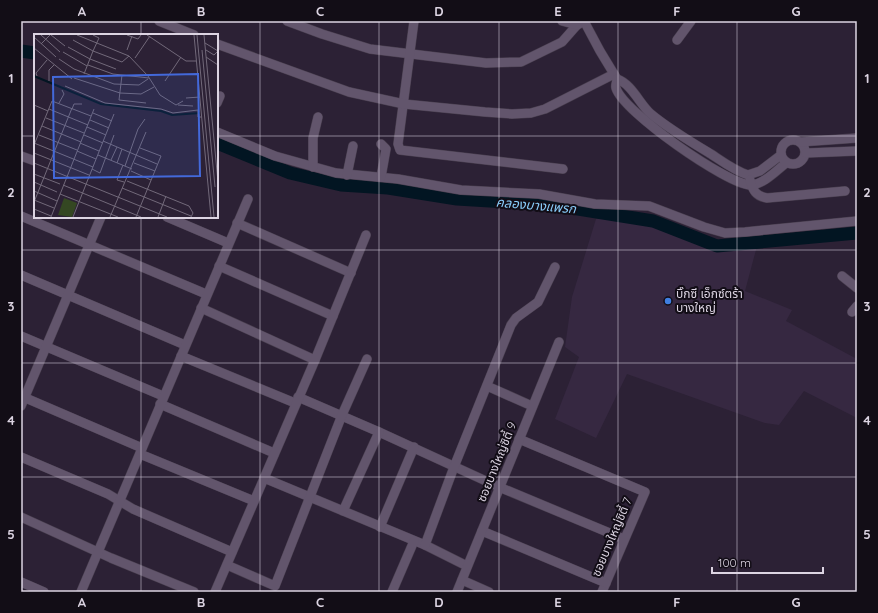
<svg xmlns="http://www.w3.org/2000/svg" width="878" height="613" viewBox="0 0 878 613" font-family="Quicksand,'Noto Sans Thai',sans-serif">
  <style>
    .built { fill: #362841 }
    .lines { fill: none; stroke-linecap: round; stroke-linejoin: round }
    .river { stroke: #021522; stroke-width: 13 }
    .street-casing { stroke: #493f4f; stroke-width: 10 }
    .street { stroke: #62556c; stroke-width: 9 }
    .grid { fill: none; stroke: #dcd4e2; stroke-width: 1; stroke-opacity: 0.55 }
    .shop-dot { fill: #3f7fe0; stroke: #120d16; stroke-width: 1.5 }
    .labels { text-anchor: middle; stroke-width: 4; stroke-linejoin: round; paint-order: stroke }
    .poi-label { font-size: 12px; fill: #dcd4e2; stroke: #120d16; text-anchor: start }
    .street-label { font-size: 12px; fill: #dcd4e2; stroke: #120d16 }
    .water-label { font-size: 13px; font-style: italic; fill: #89cdfa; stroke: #120d16 }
    .inset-river { fill: none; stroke: #021522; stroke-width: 2 }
    .inset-road { fill: none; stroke: #72697a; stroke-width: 1 }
    .view { fill: #4369da; fill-opacity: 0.15; stroke: #4369da; stroke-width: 2 }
    .inset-edge { fill: none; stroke: #dcd4e2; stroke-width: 2 }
    .neatline { fill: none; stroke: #dcd4e2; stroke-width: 1.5 }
    .grid-label { font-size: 13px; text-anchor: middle; font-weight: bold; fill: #dcd4e2 }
  </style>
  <rect width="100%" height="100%" fill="#2c2135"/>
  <path class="built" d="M636 217 718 249 757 246 745 291 792 310 786 321 857 359V418L804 391 779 425 765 423 627 374 596 438 555 419 579 357 565 347 572 297 596 219Z"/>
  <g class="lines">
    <g class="river">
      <path d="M21 51 35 53"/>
      <path d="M217 143 290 173 341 185 388 188 457 199 553 205 653 221 717 246 857 233"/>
    </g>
    <defs>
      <g id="street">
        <path d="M159 21 194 35"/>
        <path d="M287 21 322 34 370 49 486 63 521 62 562 42 577 25"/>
        <path d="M414 21 398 144 400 150 563 169"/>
        <path d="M562 21 577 25 581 23"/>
        <path d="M584 21 600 51 617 79C632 84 640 105 651 114 669 129 691 142 711 154 723 162 735 171 748 175L760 171 781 155"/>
        <path d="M677 40 691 21"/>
        <path d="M217 44 349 92 404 104 485 112 512 114 531 113 545 109 614 74"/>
        <path d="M617 79C617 82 615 85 616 88 623 112 727 184 750 185 763 185 777 170 786 163"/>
        <path d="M217 103 220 96"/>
        <path d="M217 132 275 156 336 173 398 179 461 190 539 194 595 204 649 206 704 227 725 233 745 232 857 221"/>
        <circle cx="793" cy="152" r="12"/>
        <path d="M800 142 857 138"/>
        <path d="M806 153 857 151"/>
        <path d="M21 156 35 161"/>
        <path d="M313 167V138L318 117"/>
        <path d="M347 175 353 146"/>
        <path d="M381 177 386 149 381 144"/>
        <path d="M750 180C753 191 756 196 767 198L845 191"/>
        <path d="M21 216 206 294"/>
        <path d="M167 217 228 243"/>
        <path d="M237 223 351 273"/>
        <path d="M219 266 333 316"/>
        <path d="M21 275 185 345"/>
        <path d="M842 276 857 288"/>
        <path d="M201 308 315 360"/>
        <path d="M852 312 857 306"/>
        <path d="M21 336 163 396"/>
        <path d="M181 356 295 403"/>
        <path d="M487 386 532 406"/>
        <path d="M21 396 142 448"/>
        <path d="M298 397 379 432 499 487 624 539"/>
        <path d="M160 404 274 453"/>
        <path d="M21 406 101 217"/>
        <path d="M519 439 645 492 602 592"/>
        <path d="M140 454 254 501"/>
        <path d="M21 457 108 494 133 509 232 552"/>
        <path d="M264 478 425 545 467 566"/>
        <path d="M343 511 379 432"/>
        <path d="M21 517 111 558 194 592"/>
        <path d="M380 527 414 447"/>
        <path d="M482 531 606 583"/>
        <path d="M425 545 454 467 511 325 516 318 538 302 555 267"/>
        <path d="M227 565 275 586 342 415 367 359"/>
        <path d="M462 580 489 592"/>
        <path d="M21 582 44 592"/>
        <path d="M81 592 248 199"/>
        <path d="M215 592 315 360 366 235"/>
        <path d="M392 592 414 541"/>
        <path d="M457 592 559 342"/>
      </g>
    </defs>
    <use href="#street" class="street-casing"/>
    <use href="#street" class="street"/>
  </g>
  <path class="grid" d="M141 21V35M260 21V592M379 21V592M499 21V592M618 21V592M737 21V592M21 136H35M217 136H857M141 217V592M21 250H857M21 363H857M21 477H857"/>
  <circle class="shop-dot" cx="668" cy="301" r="4"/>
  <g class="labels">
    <g class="poi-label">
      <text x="676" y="298">บิ๊กซี เอ็กซ์ตร้า<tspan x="676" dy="14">บางใหญ่</tspan></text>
    </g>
    <g class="street-label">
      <text transform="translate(497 462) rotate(-68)" y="4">ซอยบางใหญ่ซิตี้ 9</text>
      <text transform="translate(612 537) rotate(-67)" y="4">ซอยบางใหญ่ซิตี้ 7</text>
    </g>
    <g class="water-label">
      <text transform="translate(536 205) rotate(5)" y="5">คลองบางแพรก</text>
    </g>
  </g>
  <g transform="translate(34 34)">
    <rect width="184" height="184" fill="#2c2135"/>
    <path d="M30 164 43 169 38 183 24 181Z" fill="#344722"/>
    <path class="inset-river" d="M0 42 67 70 127 77 138 81 166 79"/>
    <path class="inset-road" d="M7 1 26 18M17 1 31 12M43 1 95 22 114 42 126 61 142 71 149 67M59 1 65 4 59 17 88 28 95 22M93 1 104 5 107 1M113 1 152 27H162M160 1 177 183M163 1 180 183M170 1 184 148M0 3 22 23M39 6 59 17 50 40M171 9 184 17M7 10 16 1M34 13 56 25M0 14 38 45M93 16 98 2M168 16 181 153M172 16 180 21 184 17M29 18 53 32M172 23 184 31M101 24 116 2M25 25 40 35 80 50 105 51 114 45M56 25 82 35M54 31 79 40 115 44M88 41 85 66 112 69M3 42 2 39 13 26M40 44 86 59 107 60 120 53M15 47V36L20 31M131 47 147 23M31 52 71 69 127 75 139 79 164 76V83H168M152 64 166 63M25 69 30 60 28 56M0 71 14 77M144 71 159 72M15 75 54 91M38 75 40 70H48M59 79 78 87M12 84 50 99M56 86 75 94M8 92 47 108M53 93 72 101M5 101 43 116M50 101 69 109M69 107 123 130M0 109 59 133M46 109 65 117M0 111 18 67 57 82M43 117 62 125M0 119 55 141M64 121 98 135M77 126 83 113M0 129 133 183M83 129 88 115M100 129 121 137M89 131 83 146 90 148M91 132 104 95 111 85M58 135 66 139 80 101M97 137 117 146M0 140 26 150M93 147 155 172 159 179 157 183M0 148 23 158M29 151 107 183M88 154 157 182M0 157 23 167M26 160 84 183M0 166 20 174M0 168 38 74M0 175 17 182M17 183 60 75M39 183 80 80M76 183 112 98M102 183 127 122 106 114M124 183 132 162"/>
    <path class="view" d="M164 40 166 142 20 144 19 43Z"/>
    <rect width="184" height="184" class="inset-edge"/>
  </g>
  <rect width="878" height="613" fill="none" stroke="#120d16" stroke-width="44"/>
  <path d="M712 567v6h111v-6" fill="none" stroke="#dcd4e2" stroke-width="2"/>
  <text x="718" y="567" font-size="12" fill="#dcd4e2" stroke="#120d16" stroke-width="3" paint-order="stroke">100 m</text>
  <rect x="22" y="22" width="834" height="569" class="neatline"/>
  <g class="grid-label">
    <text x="82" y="16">A</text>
    <text x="201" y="16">B</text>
    <text x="320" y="16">C</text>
    <text x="439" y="16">D</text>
    <text x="558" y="16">E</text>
    <text x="677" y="16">F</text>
    <text x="796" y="16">G</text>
    <text x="11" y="83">1</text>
    <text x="867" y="83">1</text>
    <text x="11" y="197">2</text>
    <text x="867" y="197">2</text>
    <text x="11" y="311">3</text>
    <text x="867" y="311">3</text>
    <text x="11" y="425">4</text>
    <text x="867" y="425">4</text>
    <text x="11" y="539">5</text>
    <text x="867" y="539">5</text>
    <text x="82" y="607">A</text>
    <text x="201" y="607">B</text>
    <text x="320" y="607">C</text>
    <text x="439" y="607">D</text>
    <text x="558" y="607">E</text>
    <text x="677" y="607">F</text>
    <text x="796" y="607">G</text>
  </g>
</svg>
